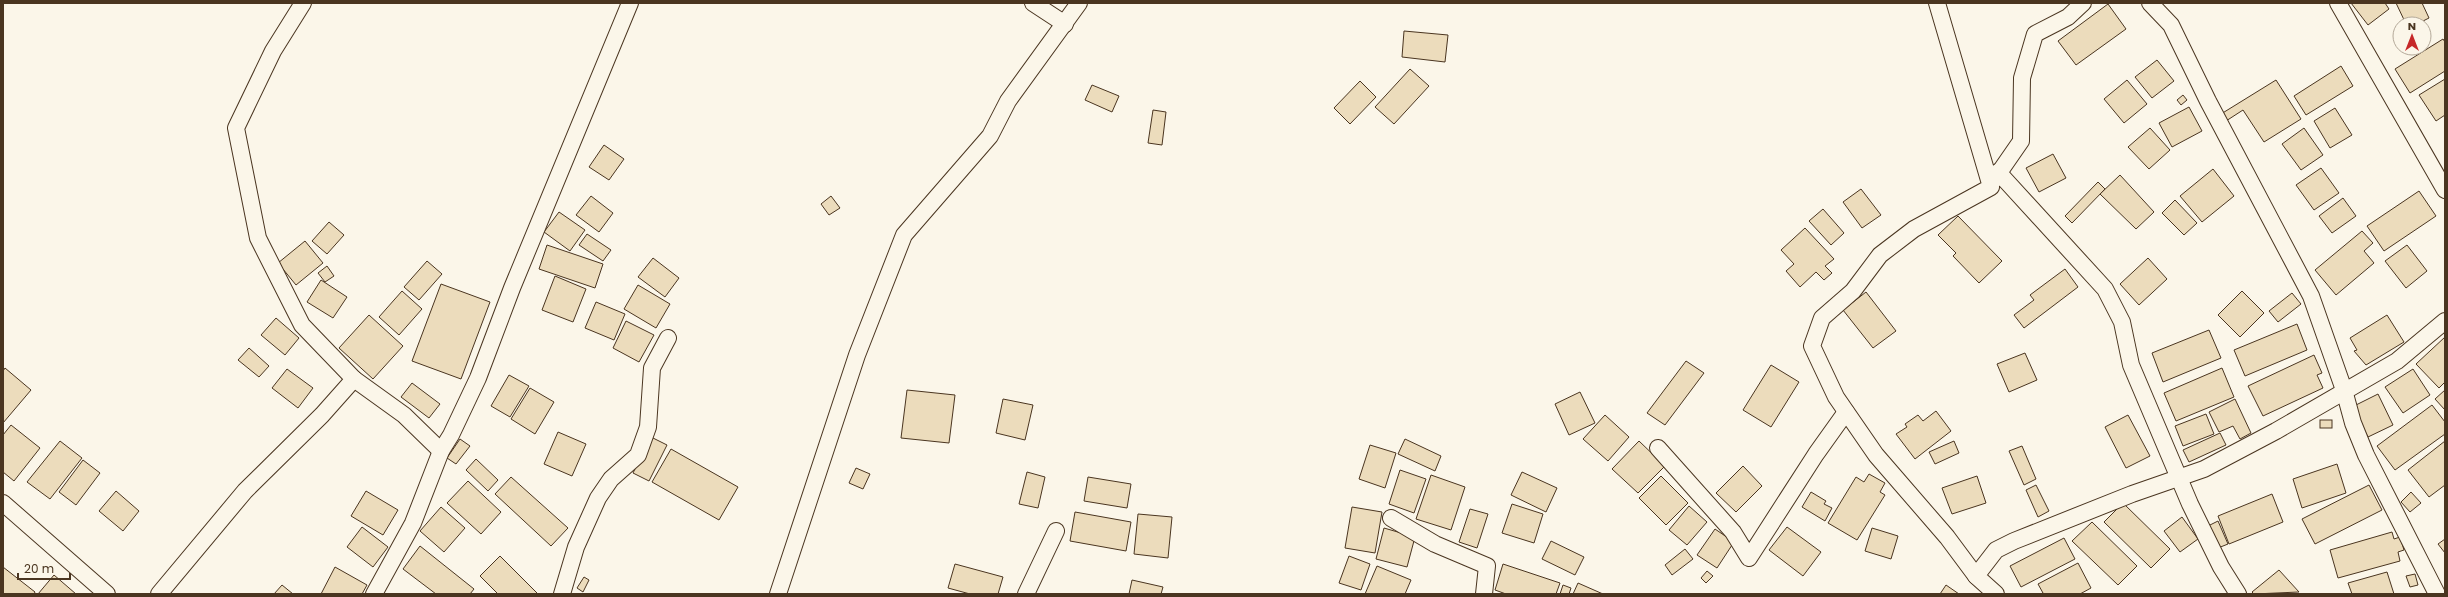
<svg xmlns="http://www.w3.org/2000/svg" width="2448" height="597" viewBox="0 0 2448 597" font-family="Poppins,sans-serif">
  <style>
    .building { fill: #ecdcbc; stroke: #4a3520 }
    .lines { fill: none; stroke-linecap: round; stroke-linejoin: round }
    .minor-casing { stroke: #4a3520; stroke-width: 18 }
    .minor { stroke: #fbf6e9; stroke-width: 16 }
  </style>
  <rect width="100%" height="100%" fill="#fbf6e9"/>
  <g class="building">
    <path d="M2351 3H2385L2389 9 2368 25Z"/>
    <path d="M2396 3H2422L2429 18 2417 24H2406Z"/>
    <path d="M2108 4 2126 29 2076 65 2058 41Z"/>
    <path d="M1404 31 1448 35 1445 62 1402 57Z"/>
    <path d="M2443 39 2445 42V71L2410 93 2395 69Z"/>
    <path d="M2157 60 2174 81 2152 98 2135 77Z"/>
    <path d="M2341 66 2353 86 2306 115 2294 96Z"/>
    <path d="M1410 69 1429 86 1394 124 1375 107Z"/>
    <path d="M2445 79V115L2436 121 2419 95Z"/>
    <path d="M2127 80 2147 104 2124 123 2104 99Z"/>
    <path d="M2276 80 2301 119 2264 142 2243 110 2226 121 2221 114Z"/>
    <path d="M1360 81 1376 97 1350 124 1334 108Z"/>
    <path d="M1092 85 1119 96 1112 112 1085 100Z"/>
    <path d="M2183 95 2187 100 2181 105 2177 100Z"/>
    <path d="M2189 107 2202 131 2172 147 2159 123Z"/>
    <path d="M2335 108 2352 135 2330 148 2314 121Z"/>
    <path d="M1153 110 1166 112 1162 145 1148 143Z"/>
    <path d="M2150 128 2170 150 2149 169 2128 147Z"/>
    <path d="M2304 128 2323 155 2301 170 2282 144Z"/>
    <path d="M604 145 624 159 609 180 589 167Z"/>
    <path d="M2053 154 2066 178 2039 192 2026 168Z"/>
    <path d="M2321 168 2339 193 2314 210 2296 185Z"/>
    <path d="M2213 169 2234 196 2202 222 2180 196Z"/>
    <path d="M2120 175 2154 212 2136 229 2100 194Z"/>
    <path d="M2098 182 2105 189 2072 223 2065 216Z"/>
    <path d="M1861 189 1881 215 1862 228 1843 202Z"/>
    <path d="M2419 191 2436 216 2384 251 2367 226Z"/>
    <path d="M591 196 613 213 599 232 576 215Z"/>
    <path d="M831 196 840 208 829 215 821 204Z"/>
    <path d="M2343 198 2356 216 2332 233 2319 216Z"/>
    <path d="M2175 200 2197 223 2184 235 2162 213Z"/>
    <path d="M1823 209 1844 233 1831 245 1809 221Z"/>
    <path d="M559 212 585 230 570 251 544 232Z"/>
    <path d="M1958 216 2002 261 1979 283 1953 256 1956 253 1938 235Z"/>
    <path d="M329 222 344 235 327 254 312 241Z"/>
    <path d="M1805 228 1834 259 1825 266 1832 273 1824 280 1816 272 1800 287 1786 271 1794 264 1781 250Z"/>
    <path d="M2362 231 2373 243 2364 251 2374 263 2336 295 2315 270Z"/>
    <path d="M587 234 611 250 603 261 579 245Z"/>
    <path d="M305 241 323 263 296 285 278 263Z"/>
    <path d="M547 245 603 264 595 288 539 269Z"/>
    <path d="M2407 245 2427 271 2406 288 2385 261Z"/>
    <path d="M653 258 679 278 665 297 638 277Z"/>
    <path d="M2148 258 2167 279 2139 305 2120 284Z"/>
    <path d="M427 261 442 274 419 300 404 287Z"/>
    <path d="M327 266 334 276 325 282 318 273Z"/>
    <path d="M2065 269 2078 287 2024 328 2014 315 2034 300 2030 295Z"/>
    <path d="M555 276 586 289 573 322 542 310Z"/>
    <path d="M321 280 347 297 333 318 307 302Z"/>
    <path d="M441 284 490 302 461 379 412 361Z"/>
    <path d="M638 285 670 304 656 328 624 309Z"/>
    <path d="M402 291 422 309 399 335 379 317Z"/>
    <path d="M2242 291 2264 313 2240 337 2218 315Z"/>
    <path d="M1866 292 1896 331 1873 348 1843 310Z"/>
    <path d="M2292 293 2301 304 2278 322 2269 311Z"/>
    <path d="M596 302 625 314 614 340 585 328Z"/>
    <path d="M369 315 403 346 373 379 339 348Z"/>
    <path d="M2387 315 2404 342 2366 365 2354 351 2357 350 2350 338Z"/>
    <path d="M276 318 299 338 285 355 261 335Z"/>
    <path d="M626 321 654 335 639 362 613 348Z"/>
    <path d="M2297 324 2307 350 2245 376 2234 350Z"/>
    <path d="M2209 330 2221 358 2163 382 2152 353Z"/>
    <path d="M2445 337V382L2439 388 2416 364Z"/>
    <path d="M249 348 269 366 259 377 238 360Z"/>
    <path d="M2025 353 2037 380 2009 392 1997 364Z"/>
    <path d="M2314 355 2322 373 2317 375 2323 388 2263 416 2248 386Z"/>
    <path d="M1686 361 1704 373 1665 425 1647 413Z"/>
    <path d="M1771 365 1799 382 1771 427 1743 410Z"/>
    <path d="M5 368 31 390 3 423V371Z"/>
    <path d="M2222 368 2234 397 2176 421 2164 393Z"/>
    <path d="M287 369 313 388 298 408 272 388Z"/>
    <path d="M2413 369 2430 395 2403 413 2385 387Z"/>
    <path d="M509 375 529 386 510 417 491 406Z"/>
    <path d="M412 383 440 404 429 418 401 397Z"/>
    <path d="M530 388 554 402 535 434 511 419Z"/>
    <path d="M907 390 955 395 949 443 901 438Z"/>
    <path d="M2445 390V410L2435 399Z"/>
    <path d="M1580 392 1595 423 1569 435 1555 404Z"/>
    <path d="M2378 394 2393 425 2368 437 2352 407Z"/>
    <path d="M1003 399 1033 405 1025 440 996 433Z"/>
    <path d="M2235 399 2251 433 2240 439 2233 426 2219 432 2209 412Z"/>
    <path d="M2432 405 2445 422V434L2395 470 2377 446Z"/>
    <path d="M1936 411 1951 431 1915 459 1896 434 1907 427 1905 424 1918 415 1923 421Z"/>
    <path d="M2206 414 2214 434 2183 446 2175 426Z"/>
    <path d="M1605 415 1629 437 1608 461 1583 439Z"/>
    <path d="M2128 415 2150 456 2126 468 2105 427Z"/>
    <rect x="2320" y="420" width="12" height="8"/>
    <path d="M11 425 40 448 14 481 3 472V435Z"/>
    <path d="M558 432 586 444 572 476 544 464Z"/>
    <path d="M2220 433 2226 445 2189 462 2183 450Z"/>
    <path d="M651 437 667 445 649 481 633 473Z"/>
    <path d="M460 439 470 446 456 464 447 458Z"/>
    <path d="M1405 439 1441 456 1435 471 1398 454Z"/>
    <path d="M60 441 82 458 50 499 27 482Z"/>
    <path d="M1639 441 1665 466 1638 493 1612 469Z"/>
    <path d="M1954 441 1959 453 1935 464 1929 452Z"/>
    <path d="M2445 441V485L2429 497 2408 470Z"/>
    <path d="M1370 445 1396 453 1385 488 1359 479Z"/>
    <path d="M2022 446 2036 479 2024 485 2009 451Z"/>
    <path d="M671 449 738 487 719 520 652 482Z"/>
    <path d="M476 459 498 480 488 491 466 470Z"/>
    <path d="M83 460 100 473 76 505 59 492Z"/>
    <path d="M2337 464 2346 493 2302 508 2293 479Z"/>
    <path d="M1743 466 1762 486 1736 512 1716 493Z"/>
    <path d="M856 468 870 474 863 489 849 483Z"/>
    <path d="M1400 470 1426 479 1414 513 1389 504Z"/>
    <path d="M1027 472 1045 477 1038 508 1019 504Z"/>
    <path d="M1522 472 1557 488 1546 512 1511 495Z"/>
    <path d="M1869 474 1885 483 1880 492 1885 495 1857 540 1828 523 1856 477 1864 482Z"/>
    <path d="M1431 475 1465 487 1451 530 1416 519Z"/>
    <path d="M1661 476 1688 503 1666 525 1639 498Z"/>
    <path d="M1977 476 1986 503 1952 514 1942 488Z"/>
    <path d="M511 477 568 528 551 546 495 494Z"/>
    <path d="M1088 477 1131 484 1127 508 1084 501Z"/>
    <path d="M468 481 501 512 481 534 447 503Z"/>
    <path d="M2036 485 2049 511 2038 517 2026 490Z"/>
    <path d="M2369 485 2382 510 2315 544 2302 519Z"/>
    <path d="M116 491 139 511 123 531 99 511Z"/>
    <path d="M366 491 398 510 383 535 351 516Z"/>
    <path d="M1811 492 1826 501 1824 504 1832 508 1825 521 1802 507Z"/>
    <path d="M2411 492 2421 503 2410 512 2401 502Z"/>
    <path d="M2272 494 2283 522 2229 544 2218 516Z"/>
    <path d="M2123 503 2170 549 2151 568 2104 522Z"/>
    <path d="M1512 504 1543 514 1534 543 1502 533Z"/>
    <path d="M1689 506 1707 522 1687 545 1669 530Z"/>
    <path d="M441 507 465 528 444 552 420 531Z"/>
    <path d="M1352 507 1382 512 1375 553 1345 548Z"/>
    <path d="M1470 509 1488 514 1477 548 1459 542Z"/>
    <path d="M1075 512 1131 522 1126 551 1070 541Z"/>
    <path d="M1138 514 1172 517 1168 558 1134 554Z"/>
    <path d="M2182 517 2198 539 2180 552 2164 531Z"/>
    <path d="M2218 521 2228 544 2218 548 2208 526Z"/>
    <path d="M2092 522 2137 566 2118 585 2072 541Z"/>
    <path d="M362 527 388 547 373 567 347 547Z"/>
    <path d="M1787 527 1821 552 1803 576 1769 550Z"/>
    <path d="M1384 528 1415 537 1407 567 1376 559Z"/>
    <path d="M1872 528 1898 536 1891 559 1865 551Z"/>
    <path d="M1715 529 1734 542 1717 568 1697 555Z"/>
    <path d="M2392 532 2394 539 2400 537 2404 550 2398 552 2400 561 2338 578 2330 550Z"/>
    <path d="M2064 538 2075 559 2021 587 2010 566Z"/>
    <path d="M2445 539V553L2438 544Z"/>
    <path d="M1551 541 1584 557 1575 575 1542 559Z"/>
    <path d="M420 546 474 589 470 594H436L403 569Z"/>
    <path d="M1685 549 1693 559 1672 575 1665 565Z"/>
    <path d="M500 556 538 594H498L480 576Z"/>
    <path d="M1349 556 1370 564 1361 590 1339 583Z"/>
    <path d="M2078 563 2091 588 2080 594H2040L2043 593 2038 584Z"/>
    <path d="M955 564 1003 577 998 594H970L948 588Z"/>
    <path d="M1503 564 1560 583 1556 594H1506L1495 590Z"/>
    <path d="M1377 566 1411 580 1405 594H1365Z"/>
    <path d="M3 567 35 592 34 594H3Z"/>
    <path d="M335 567 367 585 362 594H321Z"/>
    <path d="M2279 570 2299 592 2254 594 2252 592Z"/>
    <path d="M1707 571 1713 576 1706 583 1701 578Z"/>
    <path d="M2387 572 2394 594H2352L2348 583Z"/>
    <path d="M2415 574 2418 585 2410 587 2406 576Z"/>
    <path d="M54 575 76 594H38Z"/>
    <path d="M584 577 589 580 583 592 577 588Z"/>
    <path d="M1132 580 1163 587 1161 594H1129Z"/>
    <path d="M1578 583 1603 594H1573Z"/>
    <path d="M282 585 293 594H274Z"/>
    <path d="M1563 585 1571 588 1569 594H1560Z"/>
    <path d="M1946 585 1959 594H1940Z"/>
  </g>
  <g class="lines">
    <defs>
      <g id="minor">
        <path d="M303 3 273 51 236 128 258 238 302 325 354 379"/>
        <path d="M1033 3 1065 24"/>
        <path d="M1937 3 1991 187 1914 229 1880 255 1853 291 1822 318 1812 346 1836 397 1876 455 1947 537 1976 576"/>
        <path d="M2150 3 2171 25 2208 101 2311 296 2344 390 2353 423 2366 455 2437 594"/>
        <path d="M2338 3 2445 190"/>
        <path d="M1998 172 2105 289 2122 322 2131 365 2190 504 2221 567 2238 594"/>
        <path d="M1994 180 2021 141 2022 78 2035 34 2068 17 2083 3"/>
        <path d="M1658 448 1733 532 1749 558 1816 454 1846 412"/>
        <path d="M3 503 107 594"/>
        <path d="M1391 518 1435 544 1487 566 1484 594"/>
        <path d="M159 594 245 491 322 415 354 379 404 415 441 451"/>
        <path d="M374 594 413 523 441 451 451 435 478 378 512 288 630 3"/>
        <path d="M562 594 576 547 598 498 611 479 638 455 648 427 652 368 668 338"/>
        <path d="M778 594 857 355 904 235 990 136 1008 101 1079 3"/>
        <path d="M1026 594 1056 531"/>
        <path d="M1996 594 1976 576 1996 550 2014 541 2132 494 2204 469 2276 431 2397 361 2445 321"/>
      </g>
    </defs>
    <use href="#minor" class="minor-casing"/>
    <use href="#minor" class="minor"/>
  </g>
  <rect width="2448" height="597" fill="none" stroke="#4a3520" stroke-width="8"/>
  <g transform="translate(2412 36)"><circle r="19" fill="#fbf6e9" stroke="#b4a999"/>
  <path d="M0-3L7 15L0 10L-7 15Z" fill="#c62828"/>
  <text y="-6" font-size="11" font-weight="bold" text-anchor="middle" fill="#4a3520">N</text>
  </g>
  <path d="M18 573v6h52v-6" fill="none" stroke="#4a3520" stroke-width="2"/>
  <text x="24" y="573" font-size="12" fill="#4a3520" stroke="#fbf6e9" stroke-width="3" paint-order="stroke">20 m</text>
</svg>
